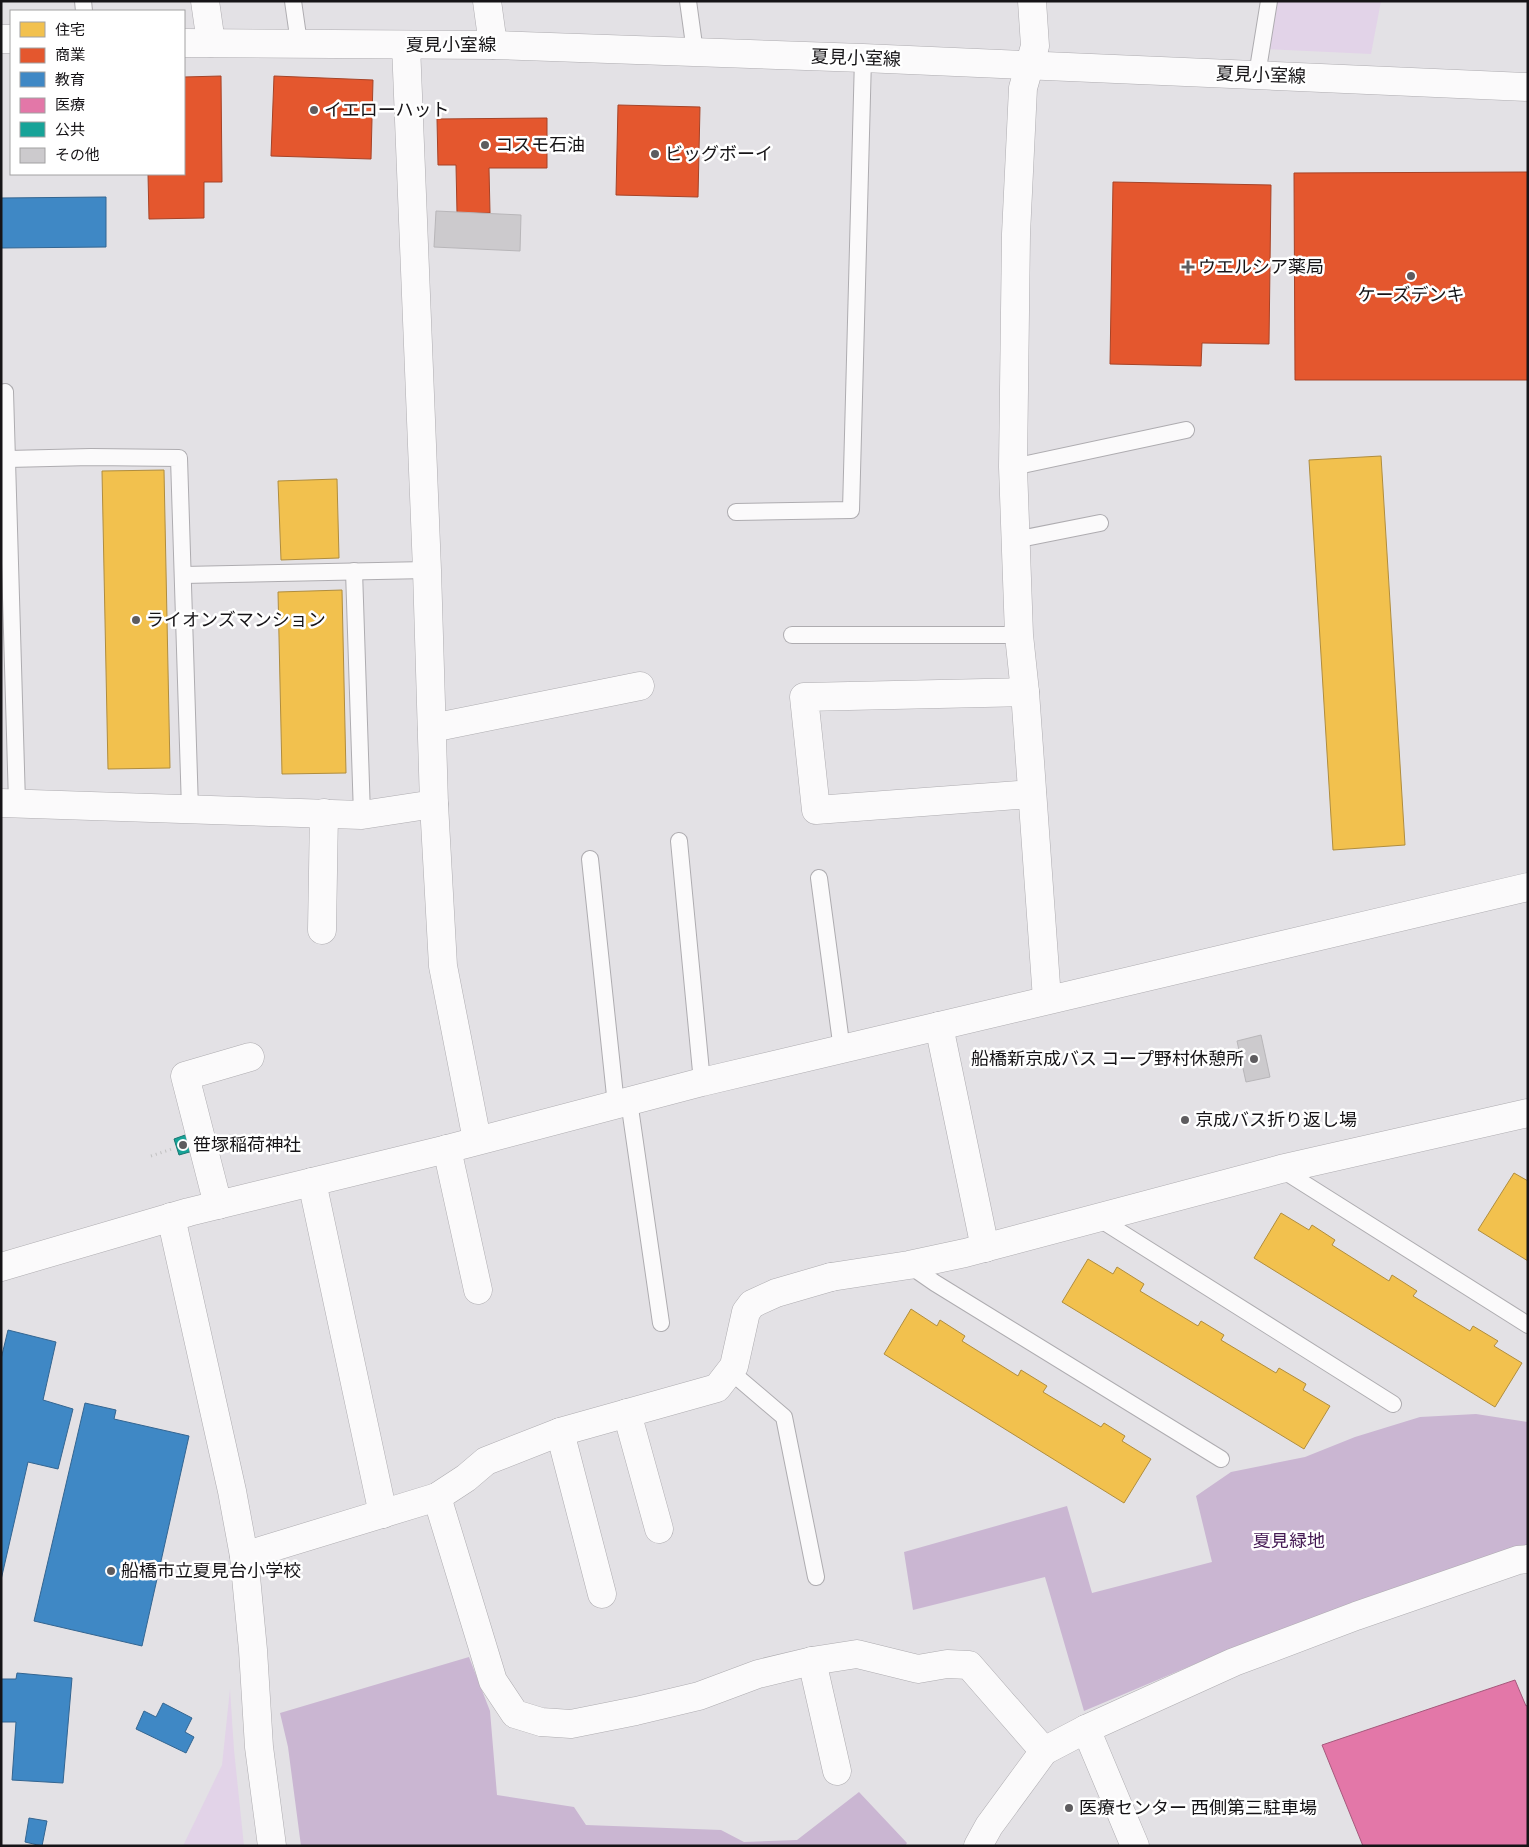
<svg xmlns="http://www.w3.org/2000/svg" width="1529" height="1847" viewBox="0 0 1529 1847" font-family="Cabin,'Noto Sans JP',sans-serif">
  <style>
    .green { fill: #e2d3e8 }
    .forest { fill: #cab6d2 }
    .homes { fill: #f2c14e; stroke: #b08d3e }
    .shops { fill: #e4572e; stroke: #a64327 }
    .schools { fill: #3f88c5; stroke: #336591 }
    .health { fill: #e377a8; stroke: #a6597c }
    .public { fill: #17a398; stroke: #177871 }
    .building { fill: #cccacd; stroke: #b8b6b9 }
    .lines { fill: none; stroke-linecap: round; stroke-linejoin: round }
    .service-casing { stroke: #aeacb0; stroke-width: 18 }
    .minor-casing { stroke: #aeacb0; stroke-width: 29 }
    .tertiary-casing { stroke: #aeacb0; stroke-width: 29 }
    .secondary-casing { stroke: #aeacb0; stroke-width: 29 }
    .path { stroke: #c0c0c0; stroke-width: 3; stroke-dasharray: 1 4; stroke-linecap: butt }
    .service { stroke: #fbfafb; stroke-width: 16 }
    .minor { stroke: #fbfafb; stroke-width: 28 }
    .tertiary { stroke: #fbfafb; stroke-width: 28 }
    .secondary { stroke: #fbfafb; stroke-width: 28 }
    .poi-dot { fill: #5e5c5f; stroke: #fff; stroke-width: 2 }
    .labels { text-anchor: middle; stroke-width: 5; stroke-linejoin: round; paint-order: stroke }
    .street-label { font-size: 18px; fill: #161417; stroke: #fff }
    .poi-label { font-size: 18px; fill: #161417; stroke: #fff; text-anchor: start }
    .park-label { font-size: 18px; fill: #441953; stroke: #fff }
  </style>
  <rect width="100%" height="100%" fill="#e3e1e5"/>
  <g class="green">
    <path d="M1275 1H1381L1371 54 1266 49Z"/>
    <path d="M230 1689 234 1750 244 1846H183L222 1765Z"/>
  </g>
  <g class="forest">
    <path d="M1476 1414 1528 1422V1550L1228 1650 1084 1711 1045 1577 913 1610 904 1552 1067 1506 1092 1593 1212 1562 1196 1496 1231 1472 1305 1457 1355 1437 1420 1417Z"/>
    <path d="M469 1657 490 1711 497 1795 574 1807 586 1825 721 1830 744 1842 797 1840 859 1792 907 1843 905 1846H301L288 1747 280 1713Z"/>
  </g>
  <g class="homes">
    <path d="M1381 456 1405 845 1333 850 1309 460Z"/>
    <path d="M164 470 170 768 108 769 102 471Z"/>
    <path d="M337 479 339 558 281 560 278 481Z"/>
    <path d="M342 590 346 773 282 774 278 592Z"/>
    <path d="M1514 1173 1528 1181V1261L1478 1230Z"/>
    <path d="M1281 1213 1309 1230 1312 1225 1335 1240 1332 1245 1389 1281 1392 1275 1417 1291 1413 1296 1470 1331 1473 1326 1498 1341 1494 1346 1522 1363 1495 1407 1254 1258Z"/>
    <path d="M1088 1259 1113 1274 1117 1267 1144 1284 1140 1291 1198 1326 1201 1321 1224 1335 1221 1340 1276 1373 1279 1368 1306 1384 1303 1390 1330 1406 1304 1449 1062 1302Z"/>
    <path d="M911 1309 937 1326 940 1320 965 1336 962 1341 1018 1376 1021 1370 1047 1386 1043 1392 1101 1427 1104 1423 1125 1436 1122 1441 1151 1459 1124 1503 884 1354Z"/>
  </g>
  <g class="shops">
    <path d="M221 76 222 182H204V218L149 219 148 174H184V77Z"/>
    <path d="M274 76 373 80 371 159 271 156Z"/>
    <path d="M618 105 700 107 698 197 616 195Z"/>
    <path d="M547 118V168H489L490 213H457L456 165H438L437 119Z"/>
    <path d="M1528 172V380H1295L1294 173Z"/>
    <path d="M1113 182 1271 185 1269 344 1202 343 1201 366 1110 364Z"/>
  </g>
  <g class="schools">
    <path d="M106 197V247L1 248V198Z"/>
    <path d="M8 1330 56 1342 43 1400 73 1409 58 1469 28 1462 1 1580V1359Z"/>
    <path d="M85 1403 116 1410 114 1419 189 1436 142 1646 34 1621Z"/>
    <path d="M17 1673 72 1678 63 1783 12 1780 16 1722H1V1679H16Z"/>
    <path d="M163 1703 192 1718 185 1732 194 1737 186 1753 136 1729 144 1711 156 1717Z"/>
    <path d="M29 1818 47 1821 42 1846 25 1842Z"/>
  </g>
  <path class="health" d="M1515 1680 1526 1706 1528 1705V1846H1363L1322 1745Z"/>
  <path class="public" d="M188 1134 193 1151 179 1155 174 1139Z"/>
  <g class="building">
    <path d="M436 211 521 215 520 251 434 247Z"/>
    <path d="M1261 1035 1270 1077 1246 1082 1237 1041Z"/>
  </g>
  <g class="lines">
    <defs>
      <g id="service">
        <path d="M83 1 84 11"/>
        <path d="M293 1 299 43"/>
        <path d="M688 1 695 52"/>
        <path d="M1257 75 1269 1"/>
        <path d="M1 393 5 392 17 803"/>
        <path d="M8 459 91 457 179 458 190 809"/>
        <path d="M1013 467 1186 430"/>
        <path d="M736 512 851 510 863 58"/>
        <path d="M1015 540 1100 523"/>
        <path d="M354 571 362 815"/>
        <path d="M183 575 427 570"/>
        <path d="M792 635H1019"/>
        <path d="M679 841 702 1082"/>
        <path d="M590 859 616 1105"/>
        <path d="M819 878 842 1050"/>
        <path d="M629 1101 661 1323"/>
        <path d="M1281 1169 1528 1325"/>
        <path d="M1098 1218 1393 1404"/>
        <path d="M909 1265 935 1283 1221 1459"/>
        <path d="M730 1371 784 1417 816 1577"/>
      </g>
      <g id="minor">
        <path d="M205 1 211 43"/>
        <path d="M487 1 493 45"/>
        <path d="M1032 1 1035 46 1023 88 1016 234 1013 467 1019 635 1025 692 1047 999"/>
        <path d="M1025 692 804 697 816 810 1032 794"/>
        <path d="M432 728 640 686"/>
        <path d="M1 803 362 815 434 804 427 570 406 45"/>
        <path d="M434 804 443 966 477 1140"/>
        <path d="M322 930 324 813"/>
        <path d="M939 1026 985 1248"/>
        <path d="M447 1149 478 1290"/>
        <path d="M312 1182 383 1514"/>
        <path d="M218 1205 185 1076 250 1057"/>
        <path d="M1 1267 189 1212 447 1149 702 1082 1528 887"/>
        <path d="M627 1413 659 1529"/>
        <path d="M560 1432 602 1594"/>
        <path d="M437 1497 493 1681 515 1714 541 1722 571 1724 636 1711 699 1696 758 1674 812 1661 857 1654 918 1669 947 1664 969 1665 1044 1751"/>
        <path d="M244 1556 437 1497 466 1478 486 1461 560 1432 717 1388 734 1366 746 1312 752 1304 776 1293 831 1277"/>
        <path d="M812 1661 837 1771"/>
        <path d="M1086 1729 1135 1846"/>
        <path d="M978 1846 989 1826 1044 1751 1086 1729 1234 1662 1356 1616 1518 1560 1528 1559"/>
      </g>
      <g id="tertiary">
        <path d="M171 1217 232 1491 244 1556 253 1650 259 1747 272 1846"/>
        <path d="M831 1277 909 1265 965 1253 1281 1169 1528 1113"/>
      </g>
      <g id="secondary">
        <path d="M1 39H11"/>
        <path d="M184 43 493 45 863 58 1528 87"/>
      </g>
    </defs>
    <use href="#service" class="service-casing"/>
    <use href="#minor" class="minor-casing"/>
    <use href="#tertiary" class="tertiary-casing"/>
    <use href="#secondary" class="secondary-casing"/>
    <path class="path" d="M151 1156 172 1149"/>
    <use href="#service" class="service"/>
    <use href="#minor" class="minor"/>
    <use href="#tertiary" class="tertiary"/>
    <use href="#secondary" class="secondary"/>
  </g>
  <g class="poi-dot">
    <circle cx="314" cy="110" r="5"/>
    <circle cx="485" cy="145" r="5"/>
    <circle cx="655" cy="154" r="5"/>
    <path d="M1185.5 259.5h5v5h5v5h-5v5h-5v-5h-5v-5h5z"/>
    <circle cx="1411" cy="276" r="5"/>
    <circle cx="136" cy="620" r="5"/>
    <circle cx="1254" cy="1059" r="5"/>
    <circle cx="1185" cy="1120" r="5"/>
    <circle cx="183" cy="1145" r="5"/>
    <circle cx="111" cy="1571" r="5"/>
    <circle cx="1069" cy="1808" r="5"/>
  </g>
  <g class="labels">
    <g class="street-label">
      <text x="451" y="51">夏見小室線</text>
      <text transform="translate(856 58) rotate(2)" y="6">夏見小室線</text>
      <text transform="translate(1261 75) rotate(2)" y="6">夏見小室線</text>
    </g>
    <g class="poi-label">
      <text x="324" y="116">イエローハット</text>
      <text x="495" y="151">コスモ石油</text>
      <text x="665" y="160">ビッグボーイ</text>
      <text x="1198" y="273">ウエルシア薬局</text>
      <text x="1411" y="301" text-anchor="middle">ケーズデンキ</text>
      <text x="146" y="626">ライオンズマンション</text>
      <text x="1244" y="1065" text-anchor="end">船橋新京成バス コープ野村休憩所</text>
      <text x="1195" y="1126">京成バス折り返し場</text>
      <text x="193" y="1151">笹塚稲荷神社</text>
      <text x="121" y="1577">船橋市立夏見台小学校</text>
      <text x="1079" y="1814">医療センター 西側第三駐車場</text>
    </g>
    <g class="park-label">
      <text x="1289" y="1547">夏見緑地</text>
    </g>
  </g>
  <rect width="1529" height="1847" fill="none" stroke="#161417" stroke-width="5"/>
  <rect x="10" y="10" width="175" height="165" fill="#ffffff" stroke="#a2a1a2"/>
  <rect x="20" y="22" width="25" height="15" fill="#f2c14e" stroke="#a2a1a2"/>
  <text x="55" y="35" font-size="15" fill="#161417">住宅</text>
  <rect x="20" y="48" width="25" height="15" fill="#e4572e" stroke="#a2a1a2"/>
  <text x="55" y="60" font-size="15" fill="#161417">商業</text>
  <rect x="20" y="72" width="25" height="15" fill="#3f88c5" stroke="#a2a1a2"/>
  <text x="55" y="85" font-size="15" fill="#161417">教育</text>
  <rect x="20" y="98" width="25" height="15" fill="#e377a8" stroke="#a2a1a2"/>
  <text x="55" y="110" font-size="15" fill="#161417">医療</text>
  <rect x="20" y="122" width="25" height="15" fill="#17a398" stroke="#a2a1a2"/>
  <text x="55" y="135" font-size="15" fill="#161417">公共</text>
  <rect x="20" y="148" width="25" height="15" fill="#cccacd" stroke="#a2a1a2"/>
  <text x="55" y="160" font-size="15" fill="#161417">その他</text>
</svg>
